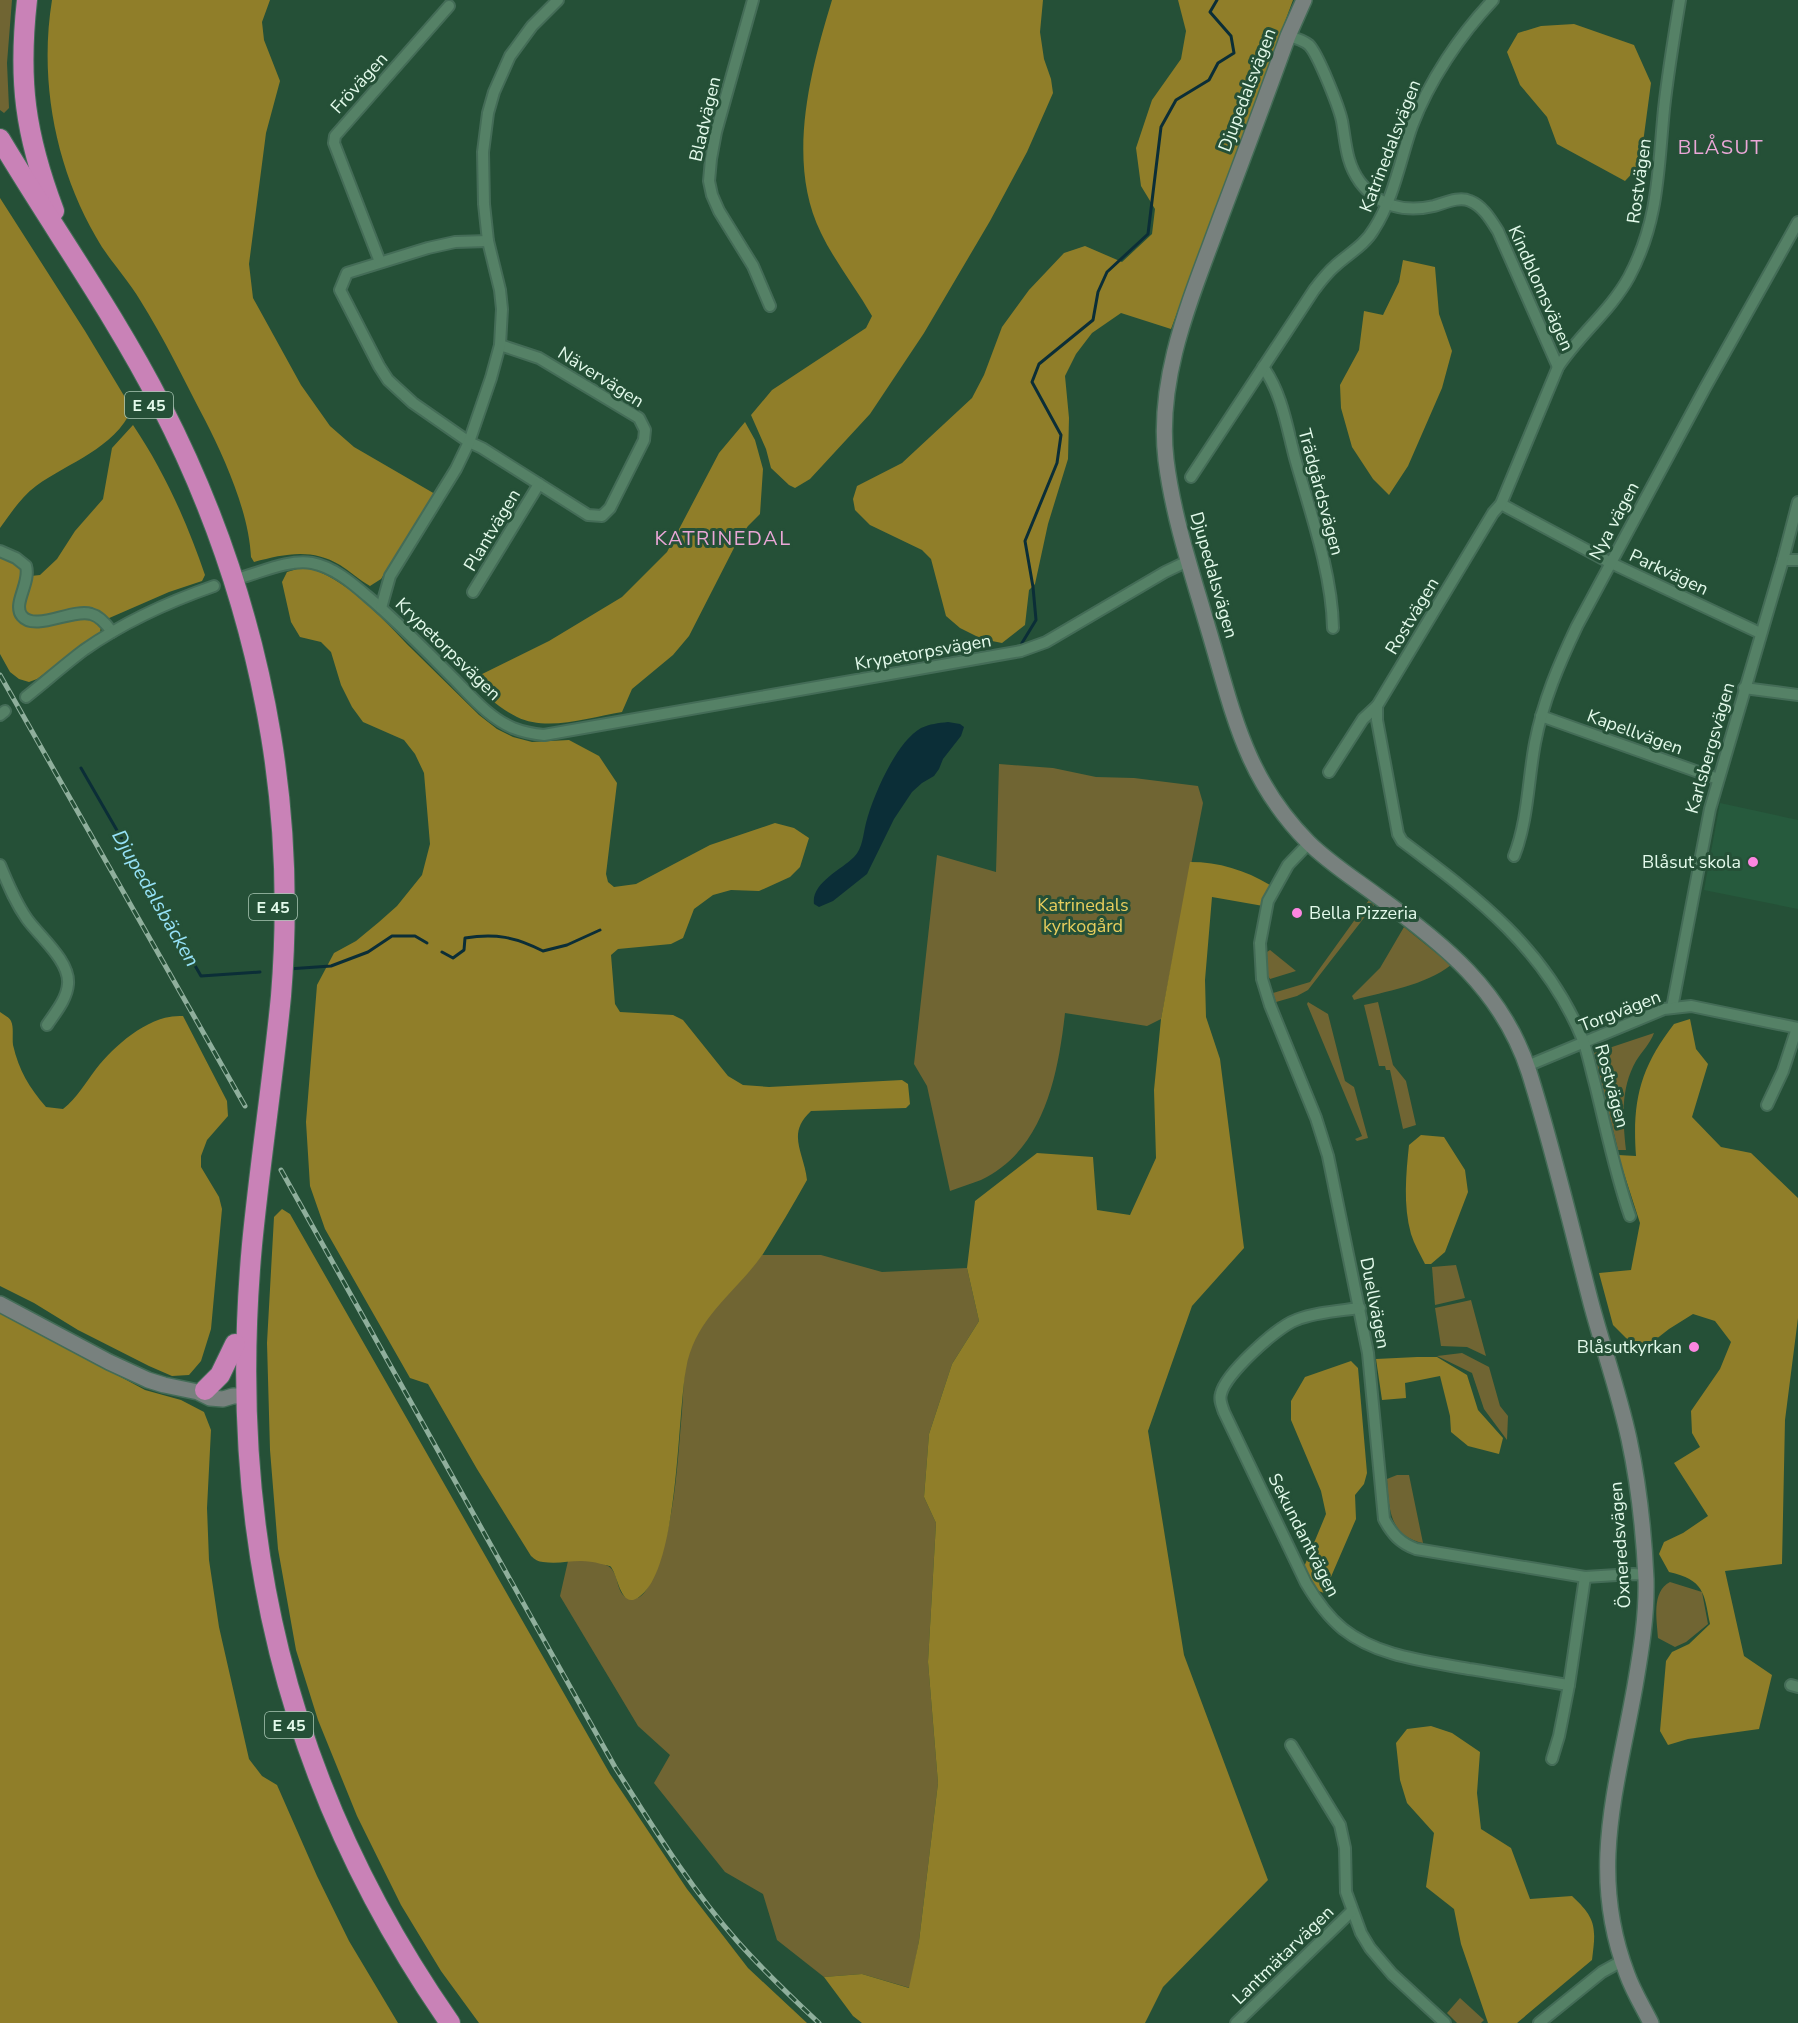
<svg xmlns="http://www.w3.org/2000/svg" width="1798" height="2023" viewBox="0 0 1798 2023" font-family="'Nunito Sans',sans-serif">
  <style>
    .built { fill: #265a3d }
    .green { fill: #706533 }
    .forest { fill: #907e29 }
    .water { fill: #0b2e37 }
    .lines { fill: none; stroke-linecap: round; stroke-linejoin: round }
    .stream { stroke: #0b2e37; stroke-width: 3 }
    .street-casing { stroke: #446c57; stroke-width: 14 }
    .secondary-casing { stroke: #446c57; stroke-width: 18 }
    .highway-casing { stroke: #446c57; stroke-width: 22 }
    .street { stroke: #558166; stroke-width: 10 }
    .secondary { stroke: #78817e; stroke-width: 15 }
    .highway { stroke: #c982b7; stroke-width: 20 }
    .rail-casing { stroke: #8faf9c; stroke-width: 5 }
    .rail { stroke: #255037; stroke-width: 3; stroke-dasharray: 9; stroke-linecap: butt }
    .poi-dot { fill: #fd86e1; stroke: #255037; stroke-width: 2 }
    .labels { text-anchor: middle; stroke-width: 6; stroke-linejoin: round; paint-order: stroke }
    .shield { fill: #255037; stroke: #aac7b5; stroke-width: 1.5 }
    .shield-label { font-size: 16px; font-weight: bold; fill: #e3faeb }
    .street-label { font-size: 18px; fill: #e3faeb; stroke: #255037 }
    .poi-label { font-size: 18px; fill: #e3faeb; stroke: #255037; text-anchor: end }
    .park-label { font-size: 18px; fill: #e7cd5d; stroke: #255037 }
    .neighbourhood-label { font-size: 20px; letter-spacing: 1.5px; fill: #eaa7d7; stroke: #255037 }
    .water-label { font-size: 20px; font-style: italic; fill: #96e2f7; stroke: #255037 }
  </style>
  <rect width="100%" height="100%" fill="#255037"/>
  <path class="built" d="M1720 803 1798 820V909L1704 890Z"/>
  <g class="green">
    <path d="M0 0H12L7 63 9 108 4 113 0 110Z"/>
    <path d="M999 764 1053 768 1096 777 1134 778 1198 786 1203 803 1161 1019 1147 1026 1065 1013C1058 1075 1044 1150 981 1180 971 1184 960 1187 950 1191L927 1086 914 1064 937 855 996 872Z"/>
    <path d="M1369 900 1374 905 1308 990 1297 996 1276 1002 1273 993 1310 982Z"/>
    <path d="M1404 927 1451 965C1424 986 1386 991 1354 1000L1352 996 1380 968Z"/>
    <path d="M1270 950 1296 971 1270 979 1268 976 1267 952Z"/>
    <path d="M1308 1002 1328 1014 1345 1081 1354 1087 1368 1138 1357 1141 1355 1139 1362 1136 1307 1004Z"/>
    <path d="M1378 1002 1393 1065 1406 1081 1416 1125 1403 1129 1390 1070H1386L1385 1066H1379L1364 1005Z"/>
    <path d="M1654 1033C1650 1044 1642 1051 1636 1061 1620 1089 1623 1120 1626 1150H1618L1594 1053Z"/>
    <path d="M762 1255H821L882 1272 967 1268 979 1321 952 1364 929 1434 924 1497 936 1523 928 1662 938 1783 919 1941 910 1988 862 1974 824 1977 777 1940 763 1894 725 1872 654 1783 670 1755 638 1726 560 1596 568 1561C581 1560 595 1559 608 1566 621 1573 614 1599 633 1599 642 1599 648 1588 651 1581 675 1529 677 1468 682 1411 684 1388 683 1361 694 1340 708 1311 741 1280 762 1255Z"/>
    <path d="M1456 1265 1465 1298 1435 1305 1432 1267Z"/>
    <path d="M1471 1300 1486 1356 1467 1347 1441 1346 1435 1308Z"/>
    <path d="M1462 1353 1489 1367 1500 1406 1508 1416 1507 1440 1484 1409 1472 1373 1437 1356Z"/>
    <path d="M1397 1475H1409L1423 1543C1389 1536 1389 1509 1387 1479Z"/>
    <path d="M1670 1582 1702 1592 1708 1624 1686 1642 1675 1647 1658 1638C1657 1620 1651 1592 1670 1582Z"/>
    <path d="M1460 1998 1484 2020 1481 2023H1457L1447 2013Z"/>
  </g>
  <g class="forest">
    <path d="M52 0H270L262 22 264 40 280 81 266 133 249 264 253 298 301 385 330 426 354 447 435 494 381 579 370 586C359 580 350 571 340 565 311 548 285 554 254 562L251 557C249 513 225 459 205 420 184 380 164 338 140 300 127 278 108 259 96 237 55 166 39 80 52 0Z"/>
    <path d="M832 0H1043L1040 32 1044 59 1051 79 1053 93 1027 152 990 221 924 333 870 414 810 479 795 488 789 485 771 468 766 449 751 415 772 390 866 328 872 316C856 288 835 262 821 233 786 162 810 72 832 0Z"/>
    <path d="M1178 0H1293L1171 329 1121 313 1092 333 1076 354 1065 376 1069 418 1068 459 1048 524 1035 584 1029 590 1025 625 1002 643 982 639 960 628 946 616 931 559 922 550 870 525 855 510 853 499 857 486 902 463 972 398 984 375 1002 327 1029 290 1064 253 1085 246 1122 262 1152 234 1155 209 1141 186 1136 148 1152 100 1181 59 1186 31Z"/>
    <path d="M1574 24 1634 45 1651 83 1640 165 1625 181 1557 144 1547 117 1520 85 1507 52 1518 33 1541 26Z"/>
    <path d="M0 198 85 331 132 409C114 449 69 462 36 486 21 497 11 513 0 528Z"/>
    <path d="M1403 260 1435 267 1439 314 1452 351 1442 388 1408 466 1389 495 1373 479 1352 447 1341 408 1340 385 1359 350 1364 311 1383 315 1399 282Z"/>
    <path d="M745 422 755 440 763 469 760 514 748 526 736 544 689 636 673 655 632 689 622 712C590 717 548 732 517 717 499 708 484 694 470 680L549 641 622 597 667 552 719 453Z"/>
    <path d="M133 425C164 471 187 522 205 575L202 581 169 592 107 619 94 611 40 618 25 614 22 602 31 576 40 575 57 559 75 531 103 499 112 448Z"/>
    <path d="M0 554 24 568 21 620 91 617 101 626 100 633 37 679 29 682 19 679 10 672 0 654Z"/>
    <path d="M304 567C346 576 384 621 413 650 435 672 457 693 479 715L497 729 513 737 532 742 569 740 599 756 617 783 606 874 608 882 614 887 636 884 710 845 775 823 794 828 809 838 800 867 790 877 759 891 731 890 713 895 694 909 683 938 671 944 618 949 611 955 615 1004 620 1012 673 1015 683 1020 728 1076 743 1085 769 1087 902 1080 908 1084 910 1104 906 1108 811 1111C786 1134 804 1152 807 1180 793 1205 778 1230 763 1254 735 1294 695 1317 686 1369 677 1417 679 1570 639 1597 620 1611 618 1573 610 1566 609 1566 602 1564 601 1564 578 1557 564 1565 543 1562 539 1562 534 1559 531 1556L477 1469 428 1384 410 1378 325 1229 310 1186 306 1122 317 985 334 953 356 941 379 922 397 906 422 875 430 844 424 773 415 754 404 740 363 722 352 707 341 685 331 652 321 642 300 637 291 622 282 582 287 572Z"/>
    <path d="M1190 862C1219 862 1245 870 1270 885L1269 907 1212 897 1205 980 1206 1017 1220 1059 1244 1248 1192 1306 1148 1431 1184 1655 1268 1880 1163 1987 1145 2023H862L853 2016 824 1977 862 1974 909 1988 919 1941 938 1783 928 1662 936 1523 924 1497 929 1434 952 1364 979 1321 967 1268 975 1201 1037 1153 1093 1157 1097 1210 1130 1215 1156 1158 1154 1090 1161 1019Z"/>
    <path d="M0 1012C4 1015 9 1017 11 1021 14 1027 12 1037 13 1045 19 1071 29 1087 46 1107L63 1109C77 1098 86 1082 96 1069 116 1044 150 1014 183 1016L227 1101 228 1116 207 1140 201 1156V1167L219 1197 222 1209 211 1329 201 1361 189 1375 172 1376 149 1366 78 1330 34 1303 0 1286Z"/>
    <path d="M1690 1019 1696 1049 1708 1064 1692 1117 1721 1147 1751 1153 1798 1198V1318L1785 1420 1782 1564 1725 1571 1744 1656 1772 1675 1759 1729 1688 1739 1668 1745 1660 1731 1666 1661 1672 1652 1689 1644 1710 1624C1704 1592 1704 1580 1669 1572L1659 1554 1664 1542 1683 1533 1708 1516 1674 1463 1700 1447 1692 1433 1691 1411 1720 1369 1731 1342 1715 1321 1693 1314 1669 1329 1637 1354 1632 1344 1613 1325 1599 1273 1631 1270 1640 1223 1618 1155 1636 1156C1632 1101 1640 1068 1674 1024Z"/>
    <path d="M1421 1135 1444 1137 1465 1170 1468 1192 1445 1252 1431 1264H1425C1420 1254 1414 1244 1411 1234 1403 1205 1406 1174 1409 1145Z"/>
    <path d="M282 1209 290 1214 610 1774 687 1889 748 1968 807 2023H479L441 1971 401 1905 357 1816 318 1720 296 1650 278 1549 270 1450 267 1343 274 1217Z"/>
    <path d="M0 1312 145 1390 181 1400 204 1412 211 1430 207 1508 209 1560 219 1627 249 1759 262 1776 277 1785 317 1876 349 1941 398 2023H0Z"/>
    <path d="M1417 1357H1437L1467 1375 1478 1410 1503 1438 1499 1454 1468 1446 1451 1432 1450 1416 1440 1376 1405 1383 1406 1398 1382 1400 1376 1359Z"/>
    <path d="M1351 1361 1358 1368 1367 1473 1364 1484 1355 1495 1356 1519 1324 1593 1316 1590 1304 1567 1326 1514 1321 1491 1291 1420V1401L1305 1377Z"/>
    <path d="M1431 1726 1452 1733 1480 1752 1477 1793 1481 1829 1511 1848 1530 1899 1572 1896C1597 1919 1596 1928 1592 1960L1517 2023H1488L1461 1944 1454 1909 1426 1887 1434 1833 1407 1803 1400 1780 1396 1743 1407 1729Z"/>
  </g>
  <path class="water" d="M948 722 960 724 964 727 961 736 943 759 939 769 934 776 922 783 912 792 894 819 867 874 833 901 819 907 814 904C811 883 841 870 854 857 863 848 863 834 866 823 873 796 896 742 921 728 930 724 938 723 948 722Z"/>
  <g class="lines">
    <g class="stream">
      <path d="M1022 643 1036 620 1033 587 1025 541 1057 463 1061 435 1032 382 1039 364 1093 320 1098 292 1107 272 1148 234 1161 127 1176 100 1209 80 1218 63 1234 53 1231 36 1210 12 1217 0"/>
      <path d="M81 768 201 976 260 972"/>
      <path d="M442 952 453 958 464 950 465 938C495 933 516 937 543 951L567 945 600 930"/>
      <path d="M288 969 331 966 368 952 392 936H415L427 943"/>
    </g>
    <defs>
      <g id="street">
        <path d="M753 0 716 132 711 159 709 181 712 195 719 211 753 266 770 306"/>
        <path d="M1288 36C1296 38 1303 40 1309 45 1318 54 1339 107 1342 121 1346 143 1346 163 1360 182 1378 206 1405 213 1434 206 1445 203 1459 196 1470 201 1483 206 1491 220 1498 231L1558 367"/>
        <path d="M488 241 455 242 428 248 347 273 340 290 379 366 388 380 413 403 469 442 482 448 588 515 602 516 610 508 644 440 645 430 639 418 539 358 500 345"/>
        <path d="M380 262 334 143 335 136 449 6"/>
        <path d="M1263 367C1282 393 1287 428 1295 458 1310 511 1332 573 1333 628"/>
        <path d="M1191 477 1314 290C1320 282 1327 273 1335 266 1348 254 1365 245 1374 229 1394 198 1400 160 1412 126 1429 81 1460 35 1493 0"/>
        <path d="M1501 504 1611 563 1760 633"/>
        <path d="M0 551 16 558 26 566C31 583 12 604 22 616 35 632 73 608 91 614 100 616 107 625 112 632"/>
        <path d="M1783 560H1798"/>
        <path d="M240 578C262 572 289 559 312 563 333 567 351 582 367 596 397 621 425 650 453 678 471 696 489 718 513 728 523 732 533 734 544 735L1021 651 1046 642 1165 572 1188 561"/>
        <path d="M473 592 539 484"/>
        <path d="M381 608 390 576 456 469 469 442 491 378 500 345 502 309 500 290 488 241 484 204 483 152 488 113 494 92 510 56 532 26 558 0"/>
        <path d="M1744 688 1798 695"/>
        <path d="M26 697C45 682 64 665 84 650 124 622 168 602 214 586"/>
        <path d="M0 715 5 711"/>
        <path d="M1541 716 1718 779"/>
        <path d="M1329 772 1363 719 1377 706"/>
        <path d="M1309 843 1288 865 1268 901 1260 943 1262 979 1270 1005 1316 1118 1328 1156 1368 1353 1384 1519C1392 1534 1400 1543 1416 1549L1585 1577 1633 1574 1646 1575"/>
        <path d="M1514 856C1528 821 1528 780 1535 743 1543 701 1559 664 1577 626L1705 388 1798 222"/>
        <path d="M0 865C8 884 15 902 27 919 40 937 70 961 68 984 67 999 55 1013 47 1025"/>
        <path d="M1672 1008 1710 809 1783 560 1798 502"/>
        <path d="M1527 1066 1664 1009 1691 1006 1798 1028"/>
        <path d="M1767 1105 1783 1071 1797 1028"/>
        <path d="M1630 1216C1615 1173 1606 1128 1595 1084 1591 1070 1588 1054 1583 1040 1546 949 1478 898 1402 841L1398 834 1377 720V706L1493 513 1501 504 1558 367C1579 335 1611 310 1629 277 1659 221 1658 170 1664 109 1668 72 1674 36 1680 0"/>
        <path d="M1360 1308C1339 1311 1316 1312 1296 1320 1277 1327 1225 1374 1221 1394 1219 1400 1222 1406 1224 1412L1306 1583C1316 1600 1327 1616 1343 1629 1378 1657 1427 1661 1469 1669 1502 1674 1535 1680 1569 1685"/>
        <path d="M1791 1685 1798 1687"/>
        <path d="M1291 1745 1340 1825 1345 1848 1346 1892 1361 1933 1370 1948 1392 1974 1445 2023"/>
        <path d="M1552 1759 1559 1736 1569 1685 1585 1577"/>
        <path d="M1236 2023 1352 1911"/>
        <path d="M1539 2023 1602 1972 1622 1961"/>
      </g>
      <g id="secondary">
        <path d="M1304 0 1288 36C1266 97 1243 158 1220 219 1192 296 1156 376 1166 460 1173 517 1192 573 1208 628 1233 711 1244 777 1308 842 1328 862 1353 878 1376 895 1443 943 1503 991 1529 1072 1553 1148 1571 1226 1591 1303 1603 1348 1619 1393 1629 1439 1638 1481 1644 1535 1646 1579 1647 1615 1641 1651 1635 1686 1617 1788 1588 1872 1627 1974 1633 1991 1643 2007 1651 2023"/>
        <path d="M0 1304 109 1362 148 1380 164 1385 198 1392 210 1398 223 1399 233 1396H246"/>
      </g>
      <g id="highway">
        <path d="M27 0C18 81 25 134 54 211"/>
        <path d="M0 139C53 228 114 313 161 405 214 508 252 621 271 736 285 821 288 910 281 996 273 1079 260 1162 252 1245 226 1531 285 1786 450 2023"/>
        <path d="M205 1390 220 1375 235 1344"/>
      </g>
    </defs>
    <use href="#street" class="street-casing"/>
    <use href="#secondary" class="secondary-casing"/>
    <use href="#highway" class="highway-casing"/>
    <use href="#street" class="street"/>
    <use href="#secondary" class="secondary"/>
    <use href="#highway" class="highway"/>
    <defs>
      <g id="rail">
        <path d="M0 675 245 1106"/>
        <path d="M281 1170 615 1767C653 1827 691 1889 738 1942 764 1971 791 1997 819 2023"/>
      </g>
    </defs>
    <use href="#rail" class="rail-casing"/>
    <use href="#rail" class="rail"/>
  </g>
  <g class="poi-dot">
    <circle cx="1753" cy="862" r="6"/>
    <circle cx="1297" cy="913" r="6"/>
    <circle cx="1694" cy="1347" r="6"/>
  </g>
  <g class="labels">
    <g class="shield">
      <rect x="125" y="392" width="48" height="26" rx="4.5"/>
      <rect x="249" y="894" width="48" height="26" rx="4.5"/>
      <rect x="265" y="1712" width="48" height="26" rx="4.5"/>
    </g>
    <g class="shield-label">
      <text x="149" y="411">E 45</text>
      <text x="273" y="913">E 45</text>
      <text x="289" y="1731">E 45</text>
    </g>
    <g class="street-label">
      <text transform="translate(359 83) rotate(-48)" y="6">Frövägen</text>
      <text transform="translate(1247 90) rotate(-69)" y="6">Djupedalsvägen</text>
      <text transform="translate(705 119) rotate(-77)" y="6">Bladvägen</text>
      <text transform="translate(1390 146) rotate(-69)" y="6">Katrinedalsvägen</text>
      <text transform="translate(1639 181) rotate(-82)" y="6">Rostvägen</text>
      <text transform="translate(1541 288) rotate(66)" y="6">Kindblomsvägen</text>
      <text transform="translate(601 377) rotate(32)" y="6">Nävervägen</text>
      <text transform="translate(1321 492) rotate(75)" y="6">Trädgårdsvägen</text>
      <text transform="translate(1614 521) rotate(-62)" y="6">Nya vägen</text>
      <text transform="translate(492 530) rotate(-59)" y="6">Plantvägen</text>
      <text transform="translate(1669 572) rotate(25)" y="6">Parkvägen</text>
      <text transform="translate(1214 575) rotate(74)" y="6">Djupedalsvägen</text>
      <text transform="translate(1412 616) rotate(-59)" y="6">Rostvägen</text>
      <text transform="translate(448 649) rotate(44)" y="6">Krypetorpsvägen</text>
      <text transform="translate(923 652) rotate(-10)" y="6">Krypetorpsvägen</text>
      <text transform="translate(1635 732) rotate(20)" y="6">Kapellvägen</text>
      <text transform="translate(1710 748) rotate(-74)" y="6">Karlsbergsvägen</text>
      <text transform="translate(1620 1011) rotate(-21)" y="6">Torgvägen</text>
      <text transform="translate(1612 1086) rotate(75)" y="6">Rostvägen</text>
      <text transform="translate(1375 1303) rotate(79)" y="6">Duellvägen</text>
      <text transform="translate(1304 1535) rotate(63)" y="6">Sekundantvägen</text>
      <text transform="translate(1620 1545) rotate(-94)" y="6">Öxneredsvägen</text>
      <text transform="translate(1283 1955) rotate(-44)" y="6">Lantmätarvägen</text>
    </g>
    <g class="poi-label">
      <text x="1741" y="868">Blåsut skola</text>
      <text x="1309" y="919" text-anchor="start">Bella Pizzeria</text>
      <text x="1682" y="1353">Blåsutkyrkan</text>
    </g>
    <g class="park-label">
      <text x="1083" y="911">Katrinedals<tspan x="1083" dy="21">kyrkogård</tspan></text>
    </g>
    <g class="neighbourhood-label">
      <text x="1721" y="154">BLÅSUT</text>
      <text x="723" y="545">KATRINEDAL</text>
    </g>
    <g class="water-label">
      <text transform="translate(156 898) rotate(60)" y="7">Djupedalsbäcken</text>
    </g>
  </g>
</svg>
